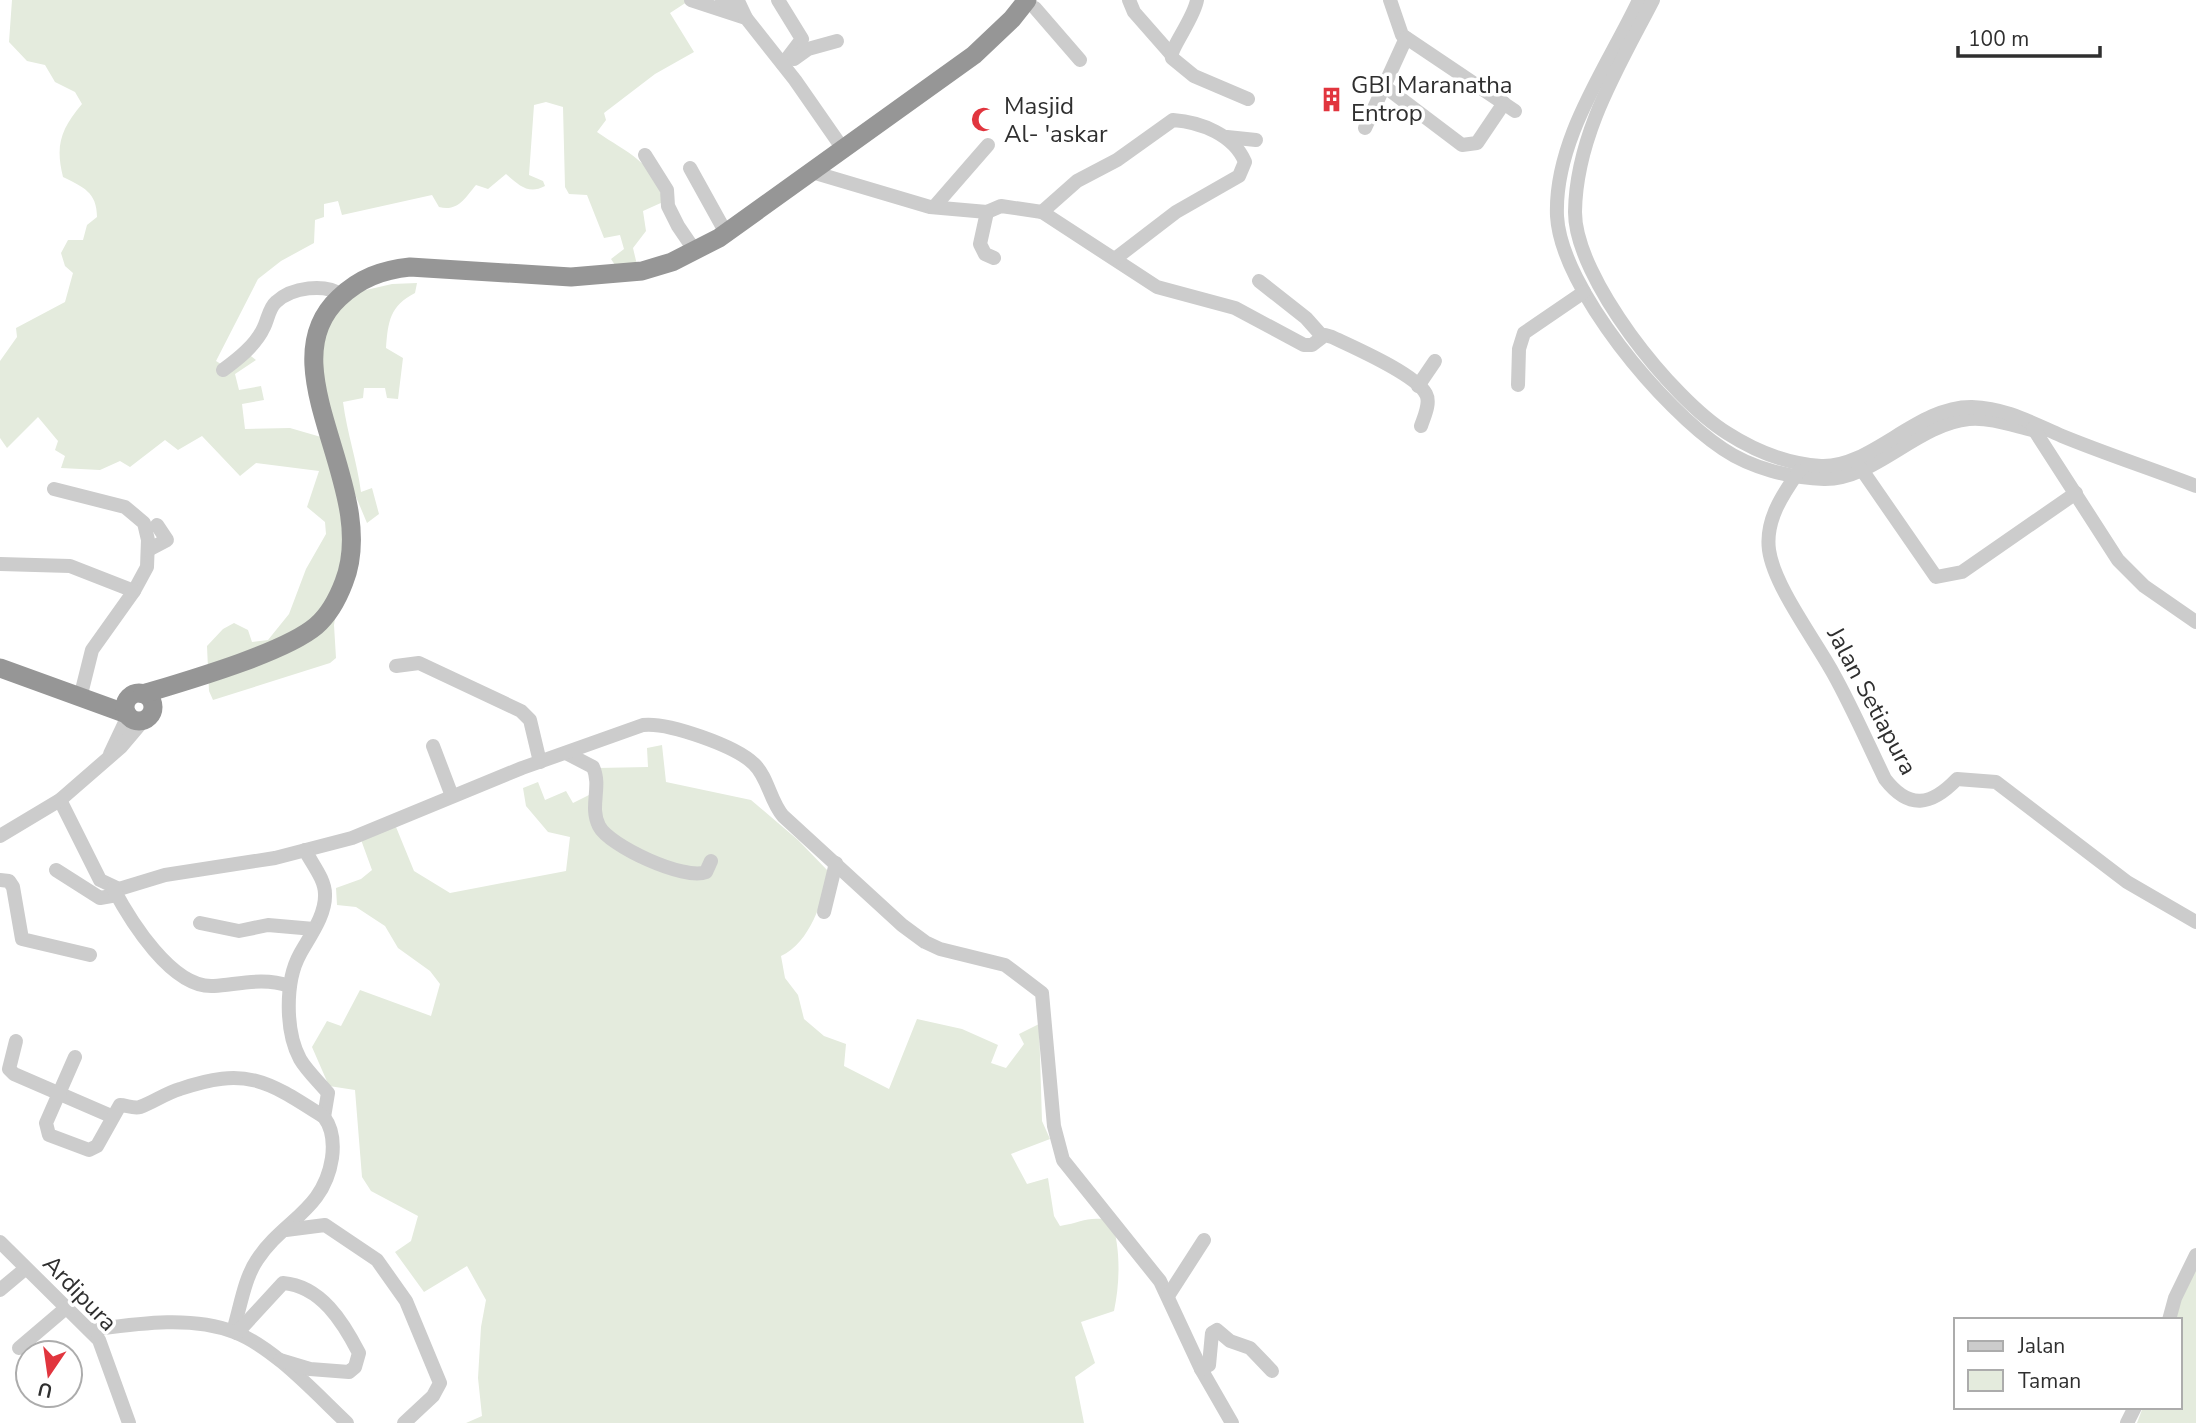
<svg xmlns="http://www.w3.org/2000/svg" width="2196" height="1423" viewBox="0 0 2196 1423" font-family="'Nunito Sans',sans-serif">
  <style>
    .green { fill: #e4ebdd }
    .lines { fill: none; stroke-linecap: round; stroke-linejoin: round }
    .minor { stroke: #ccc; stroke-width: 14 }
    .highway { stroke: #969696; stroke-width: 19 }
    .labels { text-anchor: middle; stroke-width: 7; stroke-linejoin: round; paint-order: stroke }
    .poi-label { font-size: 24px; fill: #2f2f2f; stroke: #fff; text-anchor: start }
    .street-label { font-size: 24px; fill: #2f2f2f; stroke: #fff }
  </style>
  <rect width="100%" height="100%" fill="#fff"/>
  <g class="green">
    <path d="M12 0H690L670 13 694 52 655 74 604 113 606 120 597 132C627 153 655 162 663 202L643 211 646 231 633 248 638 269 619 271 611 259 624 249 620 235 604 238 587 195 569 194 565 187 563 107 546 102 534 105 529 175 543 181 545 186C528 195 519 185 506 174L488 189 476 185C465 198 458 212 439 207L432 195 342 215 338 201 324 204V217L315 220 314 243 281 261 258 279 216 361 229 369 247 353 256 360 235 374 239 390 261 386 264 400 242 404 245 429 290 428 321 437 317 386 322 326 353 293 392 284 417 283 415 293C390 306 388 321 386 348L403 358 398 399 387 398 385 388H364L363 398 343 402C347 433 357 461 361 492L372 488 379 514 367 523 354 492 334 625 336 658 330 663 213 700 209 691 207 646 223 629 234 623 248 630 252 642 268 640 289 614 306 569 326 534 325 522 307 507 319 471 256 463 240 476 202 436 178 450 165 440 130 467 120 461 100 470 61 468 65 456 55 450 58 441 38 417 7 448 0 438V361L17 337 16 328 65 302 73 273 65 266 61 253 68 240H83L87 225 97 217C97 192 83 187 63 177 55 145 61 129 82 104L75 92 55 82 45 65 27 61 9 42Z"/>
    <path d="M662 745 666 782 751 800 798 840 829 872C823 900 810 943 781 956L785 978 798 995 804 1019 824 1036 846 1044 844 1066 889 1089 917 1019 962 1029 998 1045 991 1063 1006 1068 1024 1044 1019 1034 1039 1024 1042 1121 1050 1139 1011 1154 1027 1184 1048 1178 1054 1216 1060 1226C1083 1222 1086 1216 1111 1220 1121 1247 1120 1283 1114 1311L1081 1322 1095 1363 1075 1377 1084 1423H466L482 1416 478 1378 481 1327 486 1300 467 1266 424 1292 395 1252 411 1241 418 1216 371 1191 362 1177 355 1090 329 1086 312 1047 327 1021 341 1026 360 990 431 1016 440 984 430 971 398 948 385 926 356 907 337 905 336 888 361 879 372 870 360 837 396 827 414 871 450 893 566 871 570 837 548 832 526 806 523 788 538 782 545 800 566 791 573 803 603 788 597 768 648 767 647 748Z"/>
    <path d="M2196 1263V1423H2137L2143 1407H2180V1320H2170Z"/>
  </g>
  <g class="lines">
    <g class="minor">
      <path d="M691 0 746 18 795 80 843 149"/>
      <path d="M722 0 738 1 746 18"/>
      <path d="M778 0 802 39 783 64"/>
      <path d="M1129 0 1134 12 1170 53"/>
      <path d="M1197 0C1194 19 1169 49 1172 58L1194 76 1248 99"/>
      <path d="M1390 0 1402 35 1515 111"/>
      <path d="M1639 0C1608 66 1554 139 1557 216 1561 289 1664 410 1723 449 1751 468 1790 478 1824 479 1874 480 1917 424 1969 419 1994 417 2019 428 2042 432"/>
      <path d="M1653 0C1619 66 1576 135 1575 212 1575 278 1672 399 1727 433 1755 451 1788 464 1821 466 1872 468 1917 406 1972 407 2006 408 2032 423 2062 436 2106 454 2152 469 2196 486"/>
      <path d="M1035 8 1080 60"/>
      <path d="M794 59 808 49 837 41"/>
      <path d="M1384 86 1462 145 1477 143 1504 103"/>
      <path d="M1365 128 1406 38"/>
      <path d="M1227 137 1256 140"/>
      <path d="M645 155 667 190 668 206 678 226 695 251"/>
      <path d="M690 168 726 233"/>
      <path d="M812 172 930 207 987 212 1001 206 1042 212 1157 287 1235 308 1304 345H1312L1325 335 1332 337C1353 347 1416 374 1426 394 1431 403 1424 417 1421 426"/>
      <path d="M934 207 988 145"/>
      <path d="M987 212 980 244 985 254 994 258"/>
      <path d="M1042 212 1077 181 1117 160 1173 120C1201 122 1234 135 1245 162L1239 176 1176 212 1116 258"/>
      <path d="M1259 281 1306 318 1322 336"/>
      <path d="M223 370C238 359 256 345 264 327 268 319 269 308 276 302 292 287 325 283 342 295"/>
      <path d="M1518 385 1519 349 1524 333 1584 292"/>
      <path d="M1418 386 1435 361"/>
      <path d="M2033 428 2118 560 2144 586 2196 622"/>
      <path d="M1862 470 1936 577 1962 572 2076 493"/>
      <path d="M1799 471C1783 494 1765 520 1769 550 1774 586 1815 640 1833 673 1852 707 1868 744 1885 779 1909 810 1931 806 1957 779L1996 782 2127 882 2196 922"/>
      <path d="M54 489 125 507 144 523 148 540 147 567 134 591 92 650 80 698"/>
      <path d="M148 550 167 540 157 525"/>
      <path d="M0 564 70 566 134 591"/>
      <path d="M396 666 419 663 521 711 530 720 540 762"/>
      <path d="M433 746 452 796"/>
      <path d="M566 753 593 767C602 787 589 806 599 826 609 846 685 881 706 872L711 861"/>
      <path d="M110 754 128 716"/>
      <path d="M60 800 100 880 119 889 165 875 275 858 352 838 522 768 643 725C668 722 736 746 754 764 768 777 770 801 783 816L902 925 925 942 940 949 1005 965 1042 993 1054 1126 1063 1160 1160 1281 1201 1369 1232 1423"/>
      <path d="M0 836 60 800 121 747 143 721"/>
      <path d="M305 850C312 864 325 879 325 894 326 915 310 936 300 954 285 981 285 1031 300 1059 307 1071 319 1082 328 1093L324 1117"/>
      <path d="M56 870 100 898 117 895"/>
      <path d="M0 880 9 881 13 887 22 939 90 955"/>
      <path d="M113 888C130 920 172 989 214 986 240 984 264 977 289 986"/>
      <path d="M824 912 836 863"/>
      <path d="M200 923 239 931 268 925 314 929"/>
      <path d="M16 1041 9 1069 14 1074 111 1116"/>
      <path d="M75 1057 46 1123 49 1135 89 1150 97 1146 120 1105C126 1105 134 1109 140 1107 154 1102 166 1093 180 1089 247 1066 268 1081 324 1117 333 1129 334 1143 332 1158 324 1211 283 1220 257 1260 244 1279 240 1309 233 1331"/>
      <path d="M286 1230 325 1225 377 1260 406 1301 440 1383 433 1396 404 1423"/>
      <path d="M0 1242 99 1340 129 1423"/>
      <path d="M0 1290 25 1269"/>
      <path d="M1168 1296 1204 1240"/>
      <path d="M2169 1320 2175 1298 2196 1255"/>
      <path d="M90 1330C135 1324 190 1315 234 1332 274 1347 316 1394 347 1423"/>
      <path d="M237 1333 283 1283C321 1286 343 1322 359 1353L355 1367 349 1372 310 1369 280 1360"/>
      <path d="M19 1348 66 1308"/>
      <path d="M1201 1369 1209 1365 1212 1333 1217 1330 1230 1341 1250 1348 1272 1371"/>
      <path d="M2127 1423 2135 1407"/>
    </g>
    <g class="highway">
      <path d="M0 668 127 714"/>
      <circle cx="139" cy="707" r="14"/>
      <path d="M143 694C186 681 284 653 316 626 330 614 338 598 344 582 381 488 265 367 339 298 360 278 382 270 410 267L571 277 642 271 672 262 719 238 974 55 1012 19 1027 0"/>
    </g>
  </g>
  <defs>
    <symbol id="building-bare" viewBox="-9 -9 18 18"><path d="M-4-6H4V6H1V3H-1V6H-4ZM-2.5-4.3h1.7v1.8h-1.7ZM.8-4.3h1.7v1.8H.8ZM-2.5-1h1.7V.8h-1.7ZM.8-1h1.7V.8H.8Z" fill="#e1353e" stroke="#fff" stroke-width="2.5" paint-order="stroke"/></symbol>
    <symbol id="mosque-bare" viewBox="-9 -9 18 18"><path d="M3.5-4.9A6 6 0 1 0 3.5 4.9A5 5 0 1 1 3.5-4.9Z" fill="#e1353e" stroke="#fff" stroke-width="2.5" paint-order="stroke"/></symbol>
  </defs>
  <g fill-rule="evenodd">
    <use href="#building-bare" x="1314" y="82" width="35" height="35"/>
    <use href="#mosque-bare" x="966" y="102" width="35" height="35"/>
  </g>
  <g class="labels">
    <g class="poi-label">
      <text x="1351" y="93">GBI Maranatha<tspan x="1351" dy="28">Entrop</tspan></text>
      <text x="1004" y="114">Masjid<tspan x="1004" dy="28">Al- 'askar</tspan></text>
    </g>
    <g class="street-label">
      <text transform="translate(1872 701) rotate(62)" y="8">Jalan Setiapura</text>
      <text transform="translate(80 1293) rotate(46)" y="8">Ardipura</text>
    </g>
  </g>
  <rect x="1954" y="1318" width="228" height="91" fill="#ffffff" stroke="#acacac" stroke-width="2"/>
  <rect x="1968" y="1341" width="35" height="10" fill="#cccccc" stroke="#acacac" stroke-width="2"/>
  <text x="2018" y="1353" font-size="21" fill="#2f2f2f">Jalan</text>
  <rect x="1968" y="1370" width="35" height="21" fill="#e4ebdd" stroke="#acacac" stroke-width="2"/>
  <text x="2018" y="1388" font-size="21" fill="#2f2f2f">Taman</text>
  <g transform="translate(49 1374) rotate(193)"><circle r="33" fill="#ffffff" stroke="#acacac" stroke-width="2"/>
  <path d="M0-5L12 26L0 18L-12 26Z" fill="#e1353e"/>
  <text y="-10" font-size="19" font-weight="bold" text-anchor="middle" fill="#2f2f2f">U</text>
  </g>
  <path d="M1958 46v10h142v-10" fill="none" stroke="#2f2f2f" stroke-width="3.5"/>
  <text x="1968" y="46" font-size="21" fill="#2f2f2f" stroke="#ffffff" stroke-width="5" paint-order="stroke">100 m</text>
</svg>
